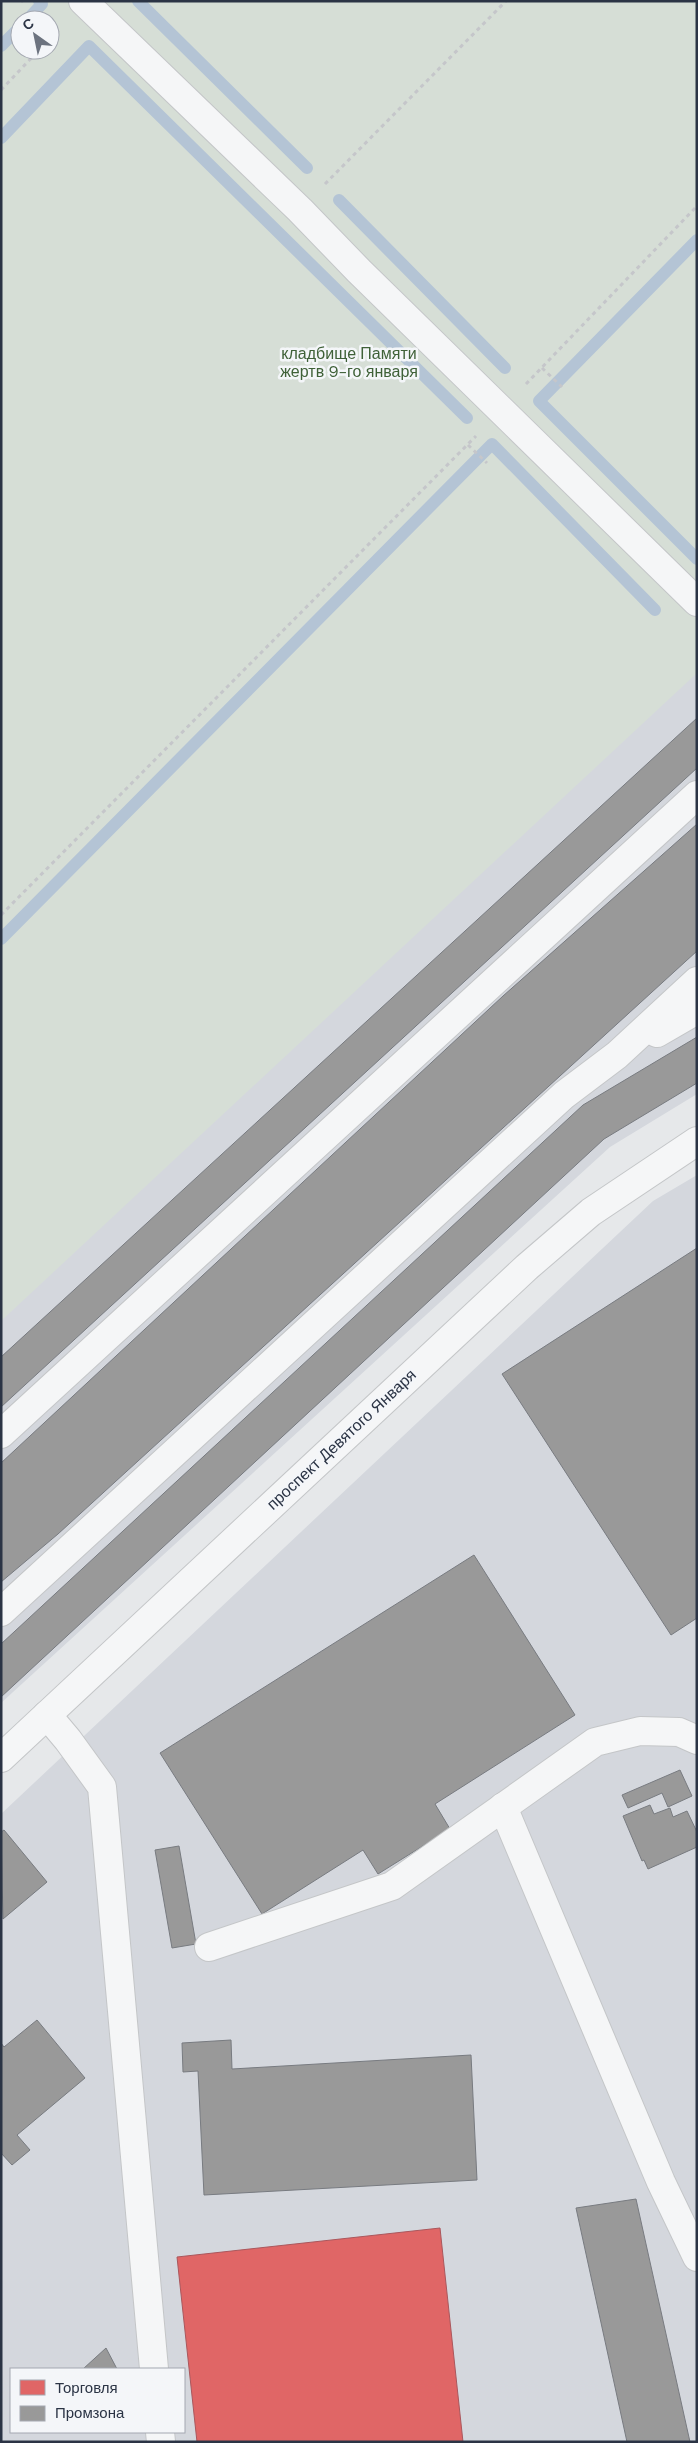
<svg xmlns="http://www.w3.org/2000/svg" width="698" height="2443" viewBox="0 0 698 2443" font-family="'DM Sans',sans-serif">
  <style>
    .built { fill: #d4d7dd; fill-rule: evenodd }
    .green { fill: #d6ded6; fill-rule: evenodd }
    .shops { fill: #e06666; stroke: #aa575c }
    .industry { fill: #999; stroke: #787b80 }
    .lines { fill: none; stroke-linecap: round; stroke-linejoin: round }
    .stream { stroke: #b4c4d5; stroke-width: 12 }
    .minor-casing { stroke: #c4c6c8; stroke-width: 30 }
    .path { stroke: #c5c6ca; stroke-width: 3; stroke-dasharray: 4 4; stroke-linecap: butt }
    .minor { stroke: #f5f6f7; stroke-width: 28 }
    .labels { text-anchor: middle; stroke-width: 5; stroke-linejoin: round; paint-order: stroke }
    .park-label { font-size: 16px; fill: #3f6138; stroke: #f4f6f9 }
    .street-label { font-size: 16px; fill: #2b3445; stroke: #f4f6f9 }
  </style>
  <rect width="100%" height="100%" fill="#e6e8ea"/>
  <g class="built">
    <path d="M697 668V1094L610 1147 1 1703V1317Z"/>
    <path d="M697 1175V2442H1V1814L653 1201ZM11 2369H184V2432H11Z"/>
  </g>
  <path class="green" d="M1 1H697V673L1 1321ZM20 20H50V50H20Z"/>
  <path class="shops" d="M440 2228 463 2442H197L177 2257Z"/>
  <g class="industry">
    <path d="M697 718V768L1 1407V1357Z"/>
    <path d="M697 824V951L58 1534 1 1582V1463L503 996Z"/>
    <path d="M697 1037V1083L604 1139 1 1697V1644L583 1105Z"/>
    <path d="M697 1248V1618L671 1635 502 1374Z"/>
    <path d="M474 1555 575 1715 435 1804 450 1829 378 1874 363 1850 262 1914 160 1753Z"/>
    <path d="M680 1770 692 1796 668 1807 662 1793 628 1808 622 1795Z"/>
    <path d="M650 1805 654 1814 670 1808 673 1817 687 1811 697 1832V1847L648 1869 644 1860 642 1861 623 1816Z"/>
    <path d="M4 1830 47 1882 3 1919 1 1832Z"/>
    <path d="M179 1846 196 1944 172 1948 155 1850Z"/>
    <path d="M37 2020 85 2078 17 2135 30 2150 12 2165 1 2153V2043L4 2047Z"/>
    <path d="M231 2040 232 2069 471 2055 477 2180 204 2195 198 2071 183 2072 182 2043Z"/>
    <path d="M636 2199 690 2442H627L576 2208Z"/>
    <path d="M106 2348 117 2369H83Z"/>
  </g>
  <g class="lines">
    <g class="stream">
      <path d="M138 1 307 168"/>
      <path d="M27 20 42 4 39 1"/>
      <path d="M1 46 20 27"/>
      <path d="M1 138 89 46 467 418"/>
      <path d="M339 200 505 368"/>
      <path d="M697 240 539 401 697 559"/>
      <path d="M1 939 492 444 655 610"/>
    </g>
    <defs>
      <g id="minor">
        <path d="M83 1 300 210 359 271 697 602"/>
        <path d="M657 1033 697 1010"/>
        <path d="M1 1434 697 795"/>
        <path d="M1 1612 564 1095 617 1055 697 981"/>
        <path d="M47 1715 68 1740 102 1787 154 2369"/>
        <path d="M1 1758 527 1267 591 1212 697 1141"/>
        <path d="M503 1807 661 2182 697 2257"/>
        <path d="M209 1947 392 1886 595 1742 640 1731 679 1732 697 1740"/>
        <path d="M160 2432 161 2442"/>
      </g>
    </defs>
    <use href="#minor" class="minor-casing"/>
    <g class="path">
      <path d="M21 2 22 1"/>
      <path d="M50 39 61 28"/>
      <path d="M1 90 39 50"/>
      <path d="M325 184 506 1"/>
      <path d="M542 368 562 387"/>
      <path d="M526 384 697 206"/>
      <path d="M468 445 487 463"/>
      <path d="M1 915 476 436"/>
    </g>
    <use href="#minor" class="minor"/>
  </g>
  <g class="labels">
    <g class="park-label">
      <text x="349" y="359">кладбище Памяти<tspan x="349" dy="18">жертв 9-го января</tspan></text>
    </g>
    <g class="street-label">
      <text transform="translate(341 1439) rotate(-43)" y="6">проспект Девятого Января</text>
    </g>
  </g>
  <rect width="698" height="2443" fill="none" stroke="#2b3445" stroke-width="5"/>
  <rect x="10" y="2368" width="175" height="65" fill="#f4f6f9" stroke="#a4a8b1"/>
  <rect x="20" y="2380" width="25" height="15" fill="#e06666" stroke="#a4a8b1"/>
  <text x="55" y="2393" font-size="15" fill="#2b3445">Торговля</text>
  <rect x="20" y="2406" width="25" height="15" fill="#999999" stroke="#a4a8b1"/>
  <text x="55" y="2418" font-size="15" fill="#2b3445">Промзона</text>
  <g transform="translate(35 35) rotate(327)"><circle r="24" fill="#f4f6f9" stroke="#a4a8b1"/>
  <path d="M0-4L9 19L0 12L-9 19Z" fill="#6c737f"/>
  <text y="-8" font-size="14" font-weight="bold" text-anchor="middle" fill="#2b3445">С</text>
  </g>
</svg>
